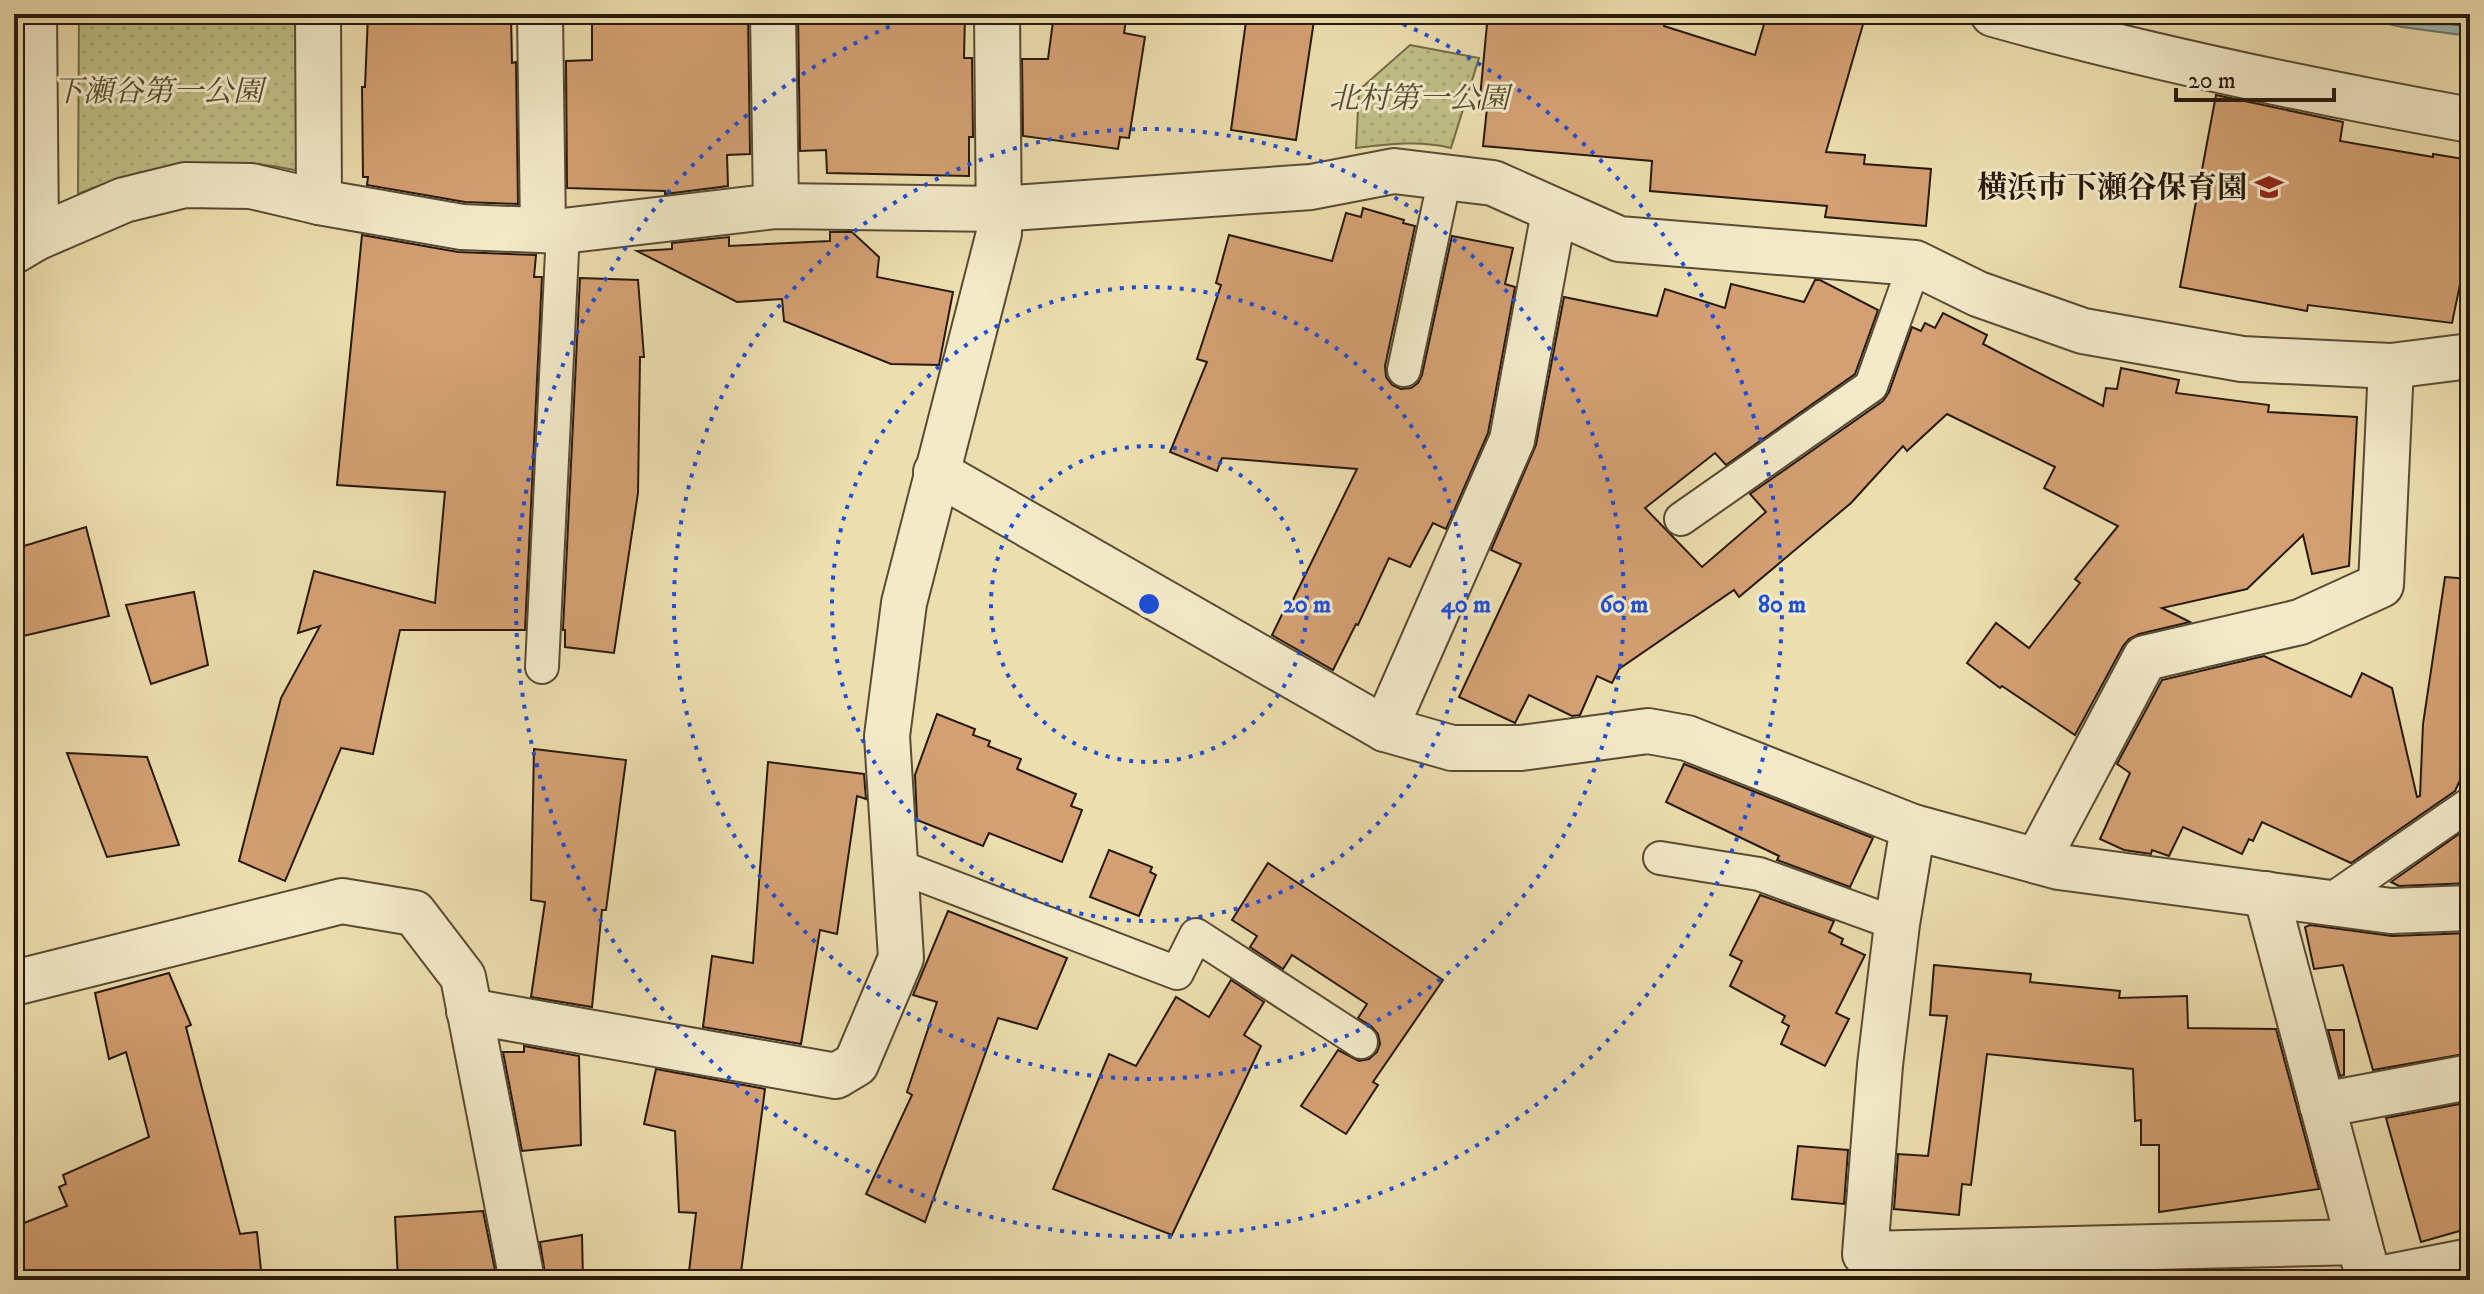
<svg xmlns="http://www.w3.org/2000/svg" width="2484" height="1294" viewBox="0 0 2484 1294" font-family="'IM FELL DW Pica','Noto Serif JP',serif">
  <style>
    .park { fill: url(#park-dots); stroke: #736c48; stroke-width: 2 }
    .water { fill: url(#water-rules); stroke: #6d7a70; stroke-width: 2 }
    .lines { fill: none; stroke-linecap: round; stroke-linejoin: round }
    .shore { stroke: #626a60; stroke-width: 2 }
    .building { fill: #d4a073; stroke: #271a0b; stroke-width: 2 }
    .lane-casing { stroke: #584b34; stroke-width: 36 }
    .street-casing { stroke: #584b34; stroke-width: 48 }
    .lane { stroke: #f3eaca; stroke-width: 32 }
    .street { stroke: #f3eaca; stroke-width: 44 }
    .ring { fill: none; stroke: #1d4ed8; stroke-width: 4; stroke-dasharray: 4 8 }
    .labels { text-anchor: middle; stroke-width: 6; stroke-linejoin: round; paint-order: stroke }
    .park-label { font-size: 30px; font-style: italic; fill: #554c30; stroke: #f3eaca }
    .poi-label { font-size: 30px; font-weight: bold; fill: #271a0b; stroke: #f3eaca; text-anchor: end }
    .centre { fill: #1d4ed8; stroke: #f3eaca; stroke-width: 4 }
    .ring-label { font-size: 24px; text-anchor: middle; font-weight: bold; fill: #1d4ed8; stroke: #f3eaca; stroke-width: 6; stroke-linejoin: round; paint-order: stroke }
  </style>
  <defs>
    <pattern id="park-dots" width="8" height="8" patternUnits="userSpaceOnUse" patternTransform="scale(2)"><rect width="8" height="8" fill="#bfbf86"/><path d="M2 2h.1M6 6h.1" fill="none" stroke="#a4a472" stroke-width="1.8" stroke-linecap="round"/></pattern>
    <pattern id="water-rules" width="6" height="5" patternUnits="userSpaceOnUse" patternTransform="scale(2)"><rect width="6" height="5" fill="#9cbab4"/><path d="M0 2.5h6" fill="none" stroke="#869f99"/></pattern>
  </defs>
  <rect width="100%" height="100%" fill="#eddeae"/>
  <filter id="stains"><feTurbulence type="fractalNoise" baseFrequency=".0025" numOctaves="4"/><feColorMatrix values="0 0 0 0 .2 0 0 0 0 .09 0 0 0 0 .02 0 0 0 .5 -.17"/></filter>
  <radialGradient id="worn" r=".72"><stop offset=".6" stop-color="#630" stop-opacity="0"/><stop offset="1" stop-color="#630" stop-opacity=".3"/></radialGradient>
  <g class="park">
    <path d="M79 14H305L306 172C287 169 268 164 250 164 192 161 131 171 78 194Z"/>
    <path d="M1410 45 1479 58 1451 148C1421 140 1387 144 1356 148L1359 90Z"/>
  </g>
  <path class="water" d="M2340 14H2470V36L2402 27Z"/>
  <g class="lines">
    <path class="shore" d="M2380 14 2470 27"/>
  </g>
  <g class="building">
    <path d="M368 14H511L512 63 516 62 518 204 465 202 367 185 368 177H363L362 87H365Z"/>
    <path d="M592 14H748L750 154 727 155 728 186 665 194V191L567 188 566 61 592 60Z"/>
    <path d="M798 14H965L964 58H972L973 137H969V176L827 173 826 150 800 151Z"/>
    <path d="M1054 14H1127L1124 33 1145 37 1129 138 1120 137 1118 149 1023 136 1022 59H1048Z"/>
    <path d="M1247 14H1315L1296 140 1231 130Z"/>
    <path d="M1488 14H1667L1664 26 1755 55 1767 14H1866L1826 152 1865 155 1864 164 1931 169 1926 226 1825 217 1827 206 1650 191 1652 161 1483 146 1487 108H1479Z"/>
    <path d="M2216 95 2343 122 2340 141 2433 157V154L2470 160V203L2462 250 2467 251 2452 323 2308 305 2307 311 2180 287Z"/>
    <path d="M1363 208 1404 220 1403 223 1415 226 1385 366 1386 377 1392 385 1401 389 1411 388 1418 383 1422 375 1452 236 1513 248 1505 284 1515 287 1488 433 1446 529 1433 523 1410 567 1389 558 1358 625 1356 624 1333 670 1272 635 1289 600 1292 602 1357 469 1222 458 1217 471 1170 452 1207 362 1197 359 1221 285 1216 283 1229 235 1332 261 1346 213 1361 217Z"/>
    <path d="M830 232H852L879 257 877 277 953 292 939 365 891 364 784 321 782 299 737 302 637 251 672 249V243L729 237V246L830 241Z"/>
    <path d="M362 235 458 252 536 255 534 277H542L525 630H400L373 754 341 748 285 881 239 861 281 698 320 626 298 633 314 571 435 603 445 492 337 485Z"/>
    <path d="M580 278 638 280 644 357H640L638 493 614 653 565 647V630H563Z"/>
    <path d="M1815 280H1820L1878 310 1855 374 1726 465 1715 453 1645 508 1702 567 1766 512 1750 494 1883 401 1889 392 1912 327 1921 331 1925 323 1935 328 1943 313 1987 335 1983 344 2103 406 2106 388 2117 389 2121 368 2179 380 2176 393 2269 405 2268 412 2357 417 2349 566 2312 574 2303 535 2247 589 2162 608 2190 622 2139 634 2129 639 2123 646 2075 735 2002 686 2000 688 1967 663 1996 623 2029 648 2080 583 2075 579 2118 526 2044 488 2055 467 1947 414 1907 451 1903 446 1851 503 1739 597 1734 590 1619 669 1612 683 1597 676 1580 715 1572 716 1529 695 1515 723 1459 697 1521 564 1491 550 1536 445 1564 297 1657 316 1665 289 1725 308 1731 284 1804 302Z"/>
    <path d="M86 527 109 616 23 636 14 613V549Z"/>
    <path d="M2445 577 2470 579V759L2455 791 2351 863 2262 822 2253 841 2249 839 2242 854 2183 827 2169 856 2152 850 2151 854 2124 850 2100 839 2130 773 2117 764 2162 680 2264 656 2351 697 2362 673 2392 688 2417 797 2420 796 2423 724Z"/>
    <path d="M194 592 208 665 151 684 126 605Z"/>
    <path d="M937 714 975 729 973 735 990 741 988 746 1021 759 1017 769 1076 794 1071 806 1082 810 1062 862 989 833 983 846 917 820 915 775Z"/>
    <path d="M534 749 626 760 606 910H602L592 1007 531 997 545 902 531 900Z"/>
    <path d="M67 753 147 757 179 845 107 857Z"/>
    <path d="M768 762 864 774 866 799 857 796 837 934 820 930 801 1044 703 1027 712 956 753 963Z"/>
    <path d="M1684 764 1873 838 1850 887 1777 860 1779 856 1666 802Z"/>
    <path d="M2459 834H2466L2470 883 2399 886 2391 882Z"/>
    <path d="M1109 850 1152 867 1150 872 1156 875 1139 916 1090 897Z"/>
    <path d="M1268 863 1443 980 1373 1082 1378 1085 1346 1134 1301 1106 1338 1050 1359 1061 1369 1059 1377 1052 1380 1044 1378 1034 1371 1026 1358 1018 1367 1004 1292 955 1283 969 1250 947 1257 936 1232 920Z"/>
    <path d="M1760 895 1834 921 1829 932 1843 939 1841 944 1865 955 1836 1013 1849 1019 1825 1066 1781 1044 1789 1026 1782 1022 1785 1016 1730 986 1742 961 1730 955Z"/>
    <path d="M948 911 1067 958 1037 1029 998 1018 925 1222 866 1194 912 1095 907 1092 937 1002 913 995Z"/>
    <path d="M2310 925 2392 936 2470 933V1053L2373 1070 2343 965 2314 969 2305 927Z"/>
    <path d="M1934 965 2031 974 2030 982 2120 991 2119 998 2187 996 2188 1028 2276 1029 2319 1189 2159 1212V1145H2141V1120L2135 1121 2133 1069 1987 1054 1971 1185 1962 1184 1959 1215 1894 1209 1898 1154 1928 1156 1947 1016 1930 1015Z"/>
    <path d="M169 973 191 1025 186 1027 240 1234 257 1232 262 1280H14V1227L67 1206 59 1187 66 1184 63 1175 149 1137 126 1052 109 1059 95 993Z"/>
    <path d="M1231 980 1264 1002 1244 1035 1261 1046 1172 1235 1053 1189 1109 1054 1136 1066 1176 997 1209 1017Z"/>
    <path d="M2328 1030H2344V1075L2340 1076Z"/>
    <path d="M524 1046 579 1056 581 1145 522 1151 503 1052H524Z"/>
    <path d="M656 1069 765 1089 740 1280H688L696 1213 679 1212 675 1131 644 1124Z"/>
    <path d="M2470 1102V1228L2421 1242 2386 1118Z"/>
    <path d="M1798 1146 1848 1150 1844 1204 1792 1199Z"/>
    <path d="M483 1211 497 1280H398L395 1217Z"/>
    <path d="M582 1235 583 1280H546L540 1242Z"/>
  </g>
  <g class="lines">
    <defs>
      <g id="lane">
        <path d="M1404 370 1445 177"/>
        <path d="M1681 519 1871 386 1915 263"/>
        <path d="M542 667 563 231"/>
        <path d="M1660 858 1759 874 1897 924"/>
        <path d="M895 865 1177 973 1196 935 1361 1042"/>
        <path d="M2328 902 2470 804"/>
        <path d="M2368 1275 2470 1255"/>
      </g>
      <g id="street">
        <path d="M34 14 36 238"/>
        <path d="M318 14 319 202"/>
        <path d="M540 14 543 230"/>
        <path d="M773 14 776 206"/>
        <path d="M1993 14C2150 58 2310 91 2470 120"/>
        <path d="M14 251 36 238 124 200 185 185 251 186 319 202 462 227 563 231 776 206 999 209 1311 187 1394 171 1493 183 1619 239 1915 263 1978 294 2083 331 2242 359 2391 366 2470 356"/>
        <path d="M936 472 1385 729 1452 748H1521L1648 731 1687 738 1913 827 2059 867 2391 911 2470 908"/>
        <path d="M1385 729 1512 440 1554 212"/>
        <path d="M1913 827 1897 924 1880 1065 1865 1254 2359 1242"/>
        <path d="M2037 861 2145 658 2300 622 2381 585 2391 366"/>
        <path d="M2266 894 2369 1280"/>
        <path d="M14 983 342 901 414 913 463 977 522 1280"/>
        <path d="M469 1011 836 1076 856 1064 901 958 887 736 904 603 999 233 997 14"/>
        <path d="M2322 1105 2470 1077"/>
      </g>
    </defs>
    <use href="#lane" class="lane-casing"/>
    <use href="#street" class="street-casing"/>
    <use href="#lane" class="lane"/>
    <use href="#street" class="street"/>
  </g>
  <g class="ring">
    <circle cx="1149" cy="604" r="158"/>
    <circle cx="1149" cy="604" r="317"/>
    <circle cx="1149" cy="604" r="475"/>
    <path d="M1381 15A633 633 0 1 1 917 15"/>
  </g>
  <defs>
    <symbol id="school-bare" viewBox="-9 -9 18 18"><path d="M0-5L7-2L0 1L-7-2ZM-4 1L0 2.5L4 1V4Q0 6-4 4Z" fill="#8f2418" stroke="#f3eaca" stroke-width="2.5" paint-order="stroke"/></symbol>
  </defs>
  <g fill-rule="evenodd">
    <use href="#school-bare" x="2249" y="167" width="40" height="40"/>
  </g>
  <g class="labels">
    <g class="park-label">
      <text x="158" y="101">下瀬谷第一公園</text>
      <text x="1419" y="108">北村第一公園</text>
    </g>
    <g class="poi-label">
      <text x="2247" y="197">横浜市下瀬谷保育園</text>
    </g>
  </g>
  <circle cx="1149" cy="604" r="12" class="centre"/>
  <g class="ring-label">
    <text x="1307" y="612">20 m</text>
    <text x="1466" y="612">40 m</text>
    <text x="1624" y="612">60 m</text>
    <text x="1782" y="612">80 m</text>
  </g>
  <rect width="2484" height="1294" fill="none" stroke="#eddeae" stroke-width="48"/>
  <rect x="16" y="16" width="2452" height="1262" fill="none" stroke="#271a0b" stroke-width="4"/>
  <rect x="24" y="24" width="2436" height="1246" fill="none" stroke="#271a0b" stroke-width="2"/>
  <path d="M2176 88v12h158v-12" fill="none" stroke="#271a0b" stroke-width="4"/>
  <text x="2188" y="88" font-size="24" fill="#271a0b" stroke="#f3eaca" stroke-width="6" paint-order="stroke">20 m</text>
  <rect width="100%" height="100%" filter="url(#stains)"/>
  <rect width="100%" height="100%" fill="url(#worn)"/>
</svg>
